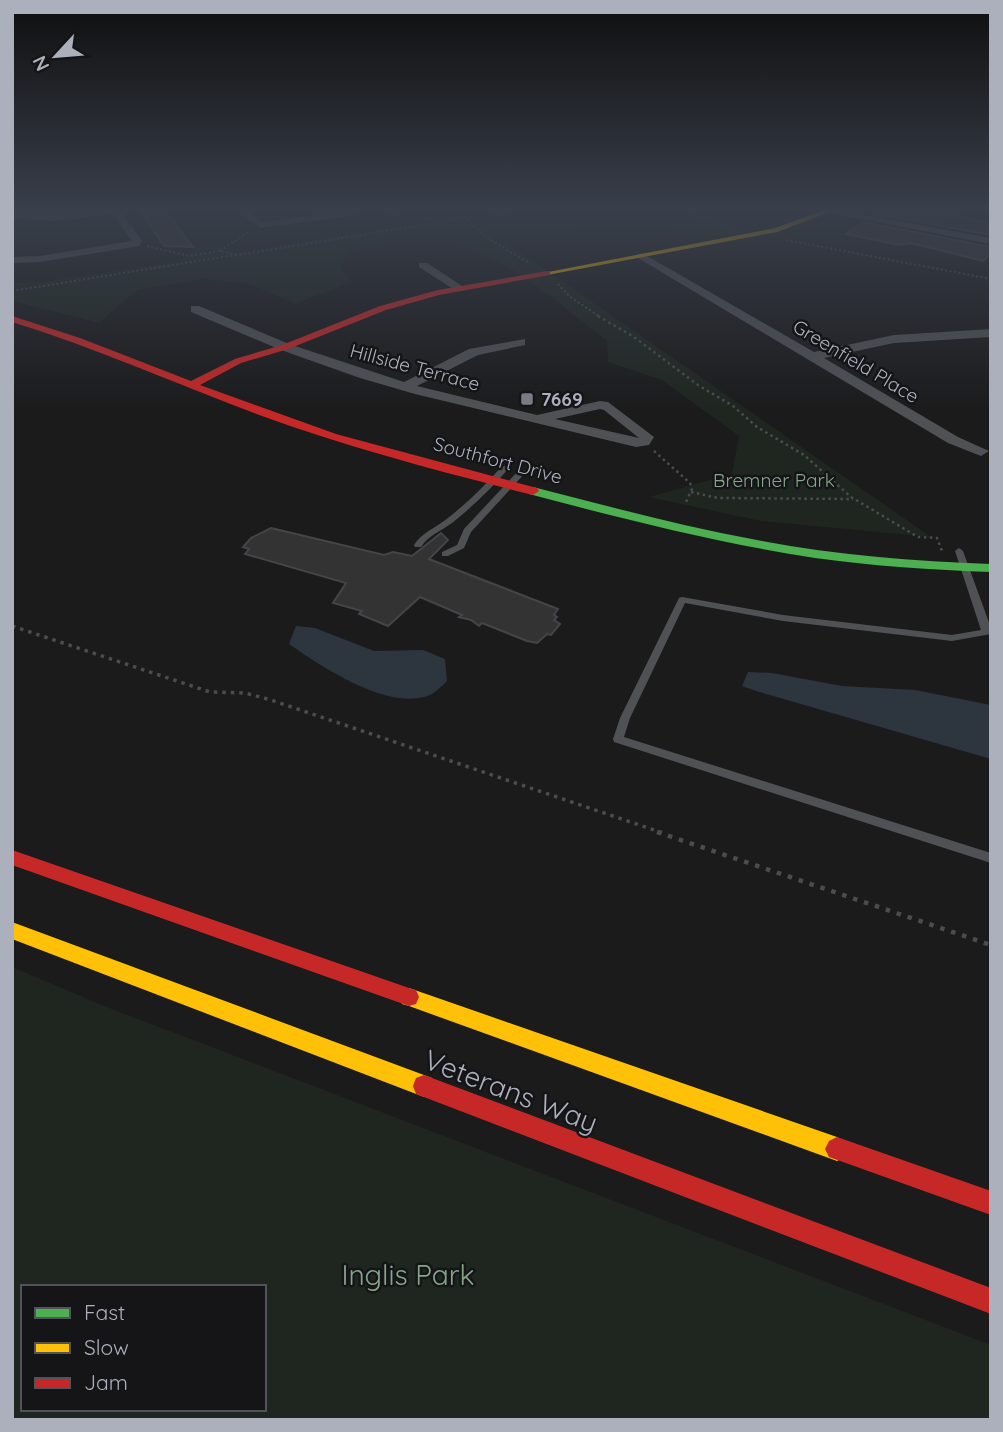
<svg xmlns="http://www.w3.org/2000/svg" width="1003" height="1432" viewBox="0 0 1003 1432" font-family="Quicksand,sans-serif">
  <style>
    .green { fill: #1f2620; fill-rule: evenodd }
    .water { fill: #2d353e }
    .building { fill: #333334; stroke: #444548; stroke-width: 2 }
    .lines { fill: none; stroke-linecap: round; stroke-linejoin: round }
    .path-far3 { stroke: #4b4c4f; stroke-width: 2; stroke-dasharray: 2 2.5; stroke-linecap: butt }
    .path-far2 { stroke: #4b4c4f; stroke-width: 2.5; stroke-dasharray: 2.5 3.5; stroke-linecap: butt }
    .path-far1 { stroke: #4b4c4f; stroke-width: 3.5; stroke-dasharray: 3.5 5; stroke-linecap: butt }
    .path { stroke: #4b4c4f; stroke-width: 4.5; stroke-dasharray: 4.5 7; stroke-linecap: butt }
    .lane { fill: #4f5155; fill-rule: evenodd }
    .street { fill: #4f5155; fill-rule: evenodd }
    .fast { fill: #4caf50; fill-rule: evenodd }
    .slow { fill: #ffc107; fill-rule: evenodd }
    .jam { fill: #c62828; fill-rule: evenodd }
    .poi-dot { fill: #797c84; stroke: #151518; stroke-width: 2.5 }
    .labels { text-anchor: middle; stroke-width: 5; stroke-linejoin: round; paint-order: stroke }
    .far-street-label { font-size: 19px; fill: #acb0bc; stroke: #151518 }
    .far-poi-label { font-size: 19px; font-weight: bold; fill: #acb0bc; stroke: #151518; text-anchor: start }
    .far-park-label { font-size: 19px; fill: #83a788; stroke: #151518 }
    .near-street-label { font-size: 28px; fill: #acb0bc; stroke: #151518 }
    .near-park-label { font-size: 28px; fill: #83a788; stroke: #151518 }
  </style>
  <rect width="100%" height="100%" fill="#1b1b1c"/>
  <g class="green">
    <path d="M422 209H691L751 232 702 242 655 220 638 217 503 240 931 537 761 521 649 497 732 474 739 436 662 380 608 362 607 341C555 301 497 246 429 239 407 237 372 247 350 251L340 267 352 282 295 304 247 283 200 279 137 290 99 323 12 301V283L43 282 177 261 202 245 248 250 410 225 426 213Z"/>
    <path d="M12 967 104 1006 991 1345V1420H12ZM23 1287H264V1409H23Z"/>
  </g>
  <g class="water">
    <path d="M296 626 315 628 374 651 423 650 445 659 447 681C442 686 436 692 430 695 389 712 322 667 289 644Z"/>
    <path d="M748 672 772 673 842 686 915 690 991 705V759L756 691 742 686Z"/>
  </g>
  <g class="building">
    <path d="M139 209H164L193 247 164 246Z"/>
    <path d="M881 209H962L953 216 991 223V235L874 214Z"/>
    <path d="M863 222 991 247V253L983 261 911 243 899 245 846 234Z"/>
    <path d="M271 528 384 555 393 552 412 556 441 533 448 540 429 559 558 609 554 615 557 617 554 620 560 624 551 635 547 634 537 643 527 641 482 623 479 626 471 620 459 617 462 615 420 597 388 626 359 614 362 611 333 603 346 583 245 554 249 549 243 547 251 538Z"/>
  </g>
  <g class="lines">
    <g class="path-far3">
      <path d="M492 209 499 214"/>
      <path d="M680 209 723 227"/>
      <path d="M371 212 440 220"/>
      <path d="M467 220 489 239 529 263"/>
      <path d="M786 240 991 279"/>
      <path d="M147 246 189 256 220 251 238 255 447 221 544 209"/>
      <path d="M220 251 250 231"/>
      <path d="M558 284 569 296 600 317"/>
      <path d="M12 291 235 255"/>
    </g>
    <g class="path-far2">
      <path d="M598 316 634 337 698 385 733 406 757 427 804 455 851 497 918 537 937 538 942 551"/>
      <path d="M654 451 690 483 692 489 685 504"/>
      <path d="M691 492 718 498 853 499"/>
    </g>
    <path class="path-far1" d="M12 626 210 692 245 693 271 700 663 833"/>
    <path class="path" d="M657 832 991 945"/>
    <g class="lane">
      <path d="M502 466H508L509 468C492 488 472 507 452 523 441 531 429 535 421 547H415L414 545C422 533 433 529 444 521 465 505 485 486 502 466Z"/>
      <path d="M519 470H525L526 472 471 532 464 548 448 556H442V552L457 545 464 529Z"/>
      <path d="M959 548 963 551 991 628V634L952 641 783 621 685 603 630 718 624 737 991 853V863L614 742 613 739 620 718 679 598 682 597 783 615 952 635 981 630 955 551Z"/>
    </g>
    <g class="street">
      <path d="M106 209H119L142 241 139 246 40 262 12 263V257L40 256 132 241 113 214 52 221 12 218V212L52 215Z"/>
      <path d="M235 209H246L262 222 364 209 351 216 260 228Z"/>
      <path d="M811 209H832L991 238V244Z"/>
      <path d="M642 253 814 352 894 335 991 329V337L894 343 824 358 958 437 989 451 981 456 948 443 638 258V254Z"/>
      <path d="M419 263H427L465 288 455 290 419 267Z"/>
      <path d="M191 306H199L289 344 404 382 469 349 525 339V345L478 355 417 386 537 415 600 401 608 402 654 437 649 445 636 447 415 394 360 378 281 350 191 312ZM600 409 604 410 639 438 555 419Z"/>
    </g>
    <path class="fast" d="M533 487C607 506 681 526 757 540 834 555 912 561 991 564V572C932 570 873 566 815 558 718 543 623 519 529 494L527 491Z"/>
    <g class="slow">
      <path d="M827 209H838L777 232 547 275 543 273 775 228Z"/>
      <path d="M12 922 424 1075 432 1078 435 1086 432 1094 424 1097 12 939Z"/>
      <path d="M409 988 837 1137 845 1141 849 1149 845 1157 837 1161 409 1006 402 1004 399 997 402 990Z"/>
    </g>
    <g class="jam">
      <path d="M547 271H550V275L439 295 386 310 288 349 241 363 200 385 336 434 537 488 539 491 533 495C442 472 350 448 262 416 178 385 97 348 12 322V316L80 338 191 381 235 359 282 345 380 306 438 290Z"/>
      <path d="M12 850 409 988 416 990 419 997 416 1004 409 1006 12 865Z"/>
      <path d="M424 1075 991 1288V1314L416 1094 413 1086 416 1078Z"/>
      <path d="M837 1137 991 1191V1215L829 1157 825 1149 829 1141Z"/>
    </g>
  </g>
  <linearGradient id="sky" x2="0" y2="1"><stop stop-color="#0f0f0f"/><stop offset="0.51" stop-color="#393f4b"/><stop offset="1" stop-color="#393f4b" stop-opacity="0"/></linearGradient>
  <rect width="1003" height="410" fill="url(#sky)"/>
  <rect class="poi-dot" x="520" y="392" width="14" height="14" rx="3.5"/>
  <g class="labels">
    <g class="far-street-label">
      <text transform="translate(856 361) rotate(31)" y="7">Greenfield Place</text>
      <text transform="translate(415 367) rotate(15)" y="7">Hillside Terrace</text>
      <text transform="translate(498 460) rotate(15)" y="7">Southfort Drive</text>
    </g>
    <g class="far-poi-label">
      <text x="541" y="406">7669</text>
    </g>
    <g class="far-park-label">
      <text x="774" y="487">Bremner Park</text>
    </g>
    <g class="near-street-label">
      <text transform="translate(511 1091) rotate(21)" y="10">Veterans Way</text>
    </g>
    <g class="near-park-label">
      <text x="408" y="1285">Inglis Park</text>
    </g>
  </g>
  <rect width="1003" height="1432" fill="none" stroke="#acb0bc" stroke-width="28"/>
  <rect x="21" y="1285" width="245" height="126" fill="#151518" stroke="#51535a" stroke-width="2"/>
  <rect x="35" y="1308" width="35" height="10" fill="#4caf50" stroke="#51535a" stroke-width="2"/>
  <text x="84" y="1320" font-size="21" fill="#acb0bc">Fast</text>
  <rect x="35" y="1343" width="35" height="10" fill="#ffc107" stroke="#51535a" stroke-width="2"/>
  <text x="84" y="1355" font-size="21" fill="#acb0bc">Slow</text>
  <rect x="35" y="1378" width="35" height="10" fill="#c62828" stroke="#51535a" stroke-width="2"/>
  <text x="84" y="1390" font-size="21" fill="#acb0bc">Jam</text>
  <g transform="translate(56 56) rotate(244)" stroke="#151518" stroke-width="5" paint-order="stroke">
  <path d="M0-5L12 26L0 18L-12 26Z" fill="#acb0bc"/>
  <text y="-10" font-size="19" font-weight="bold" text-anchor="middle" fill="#acb0bc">N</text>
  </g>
</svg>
